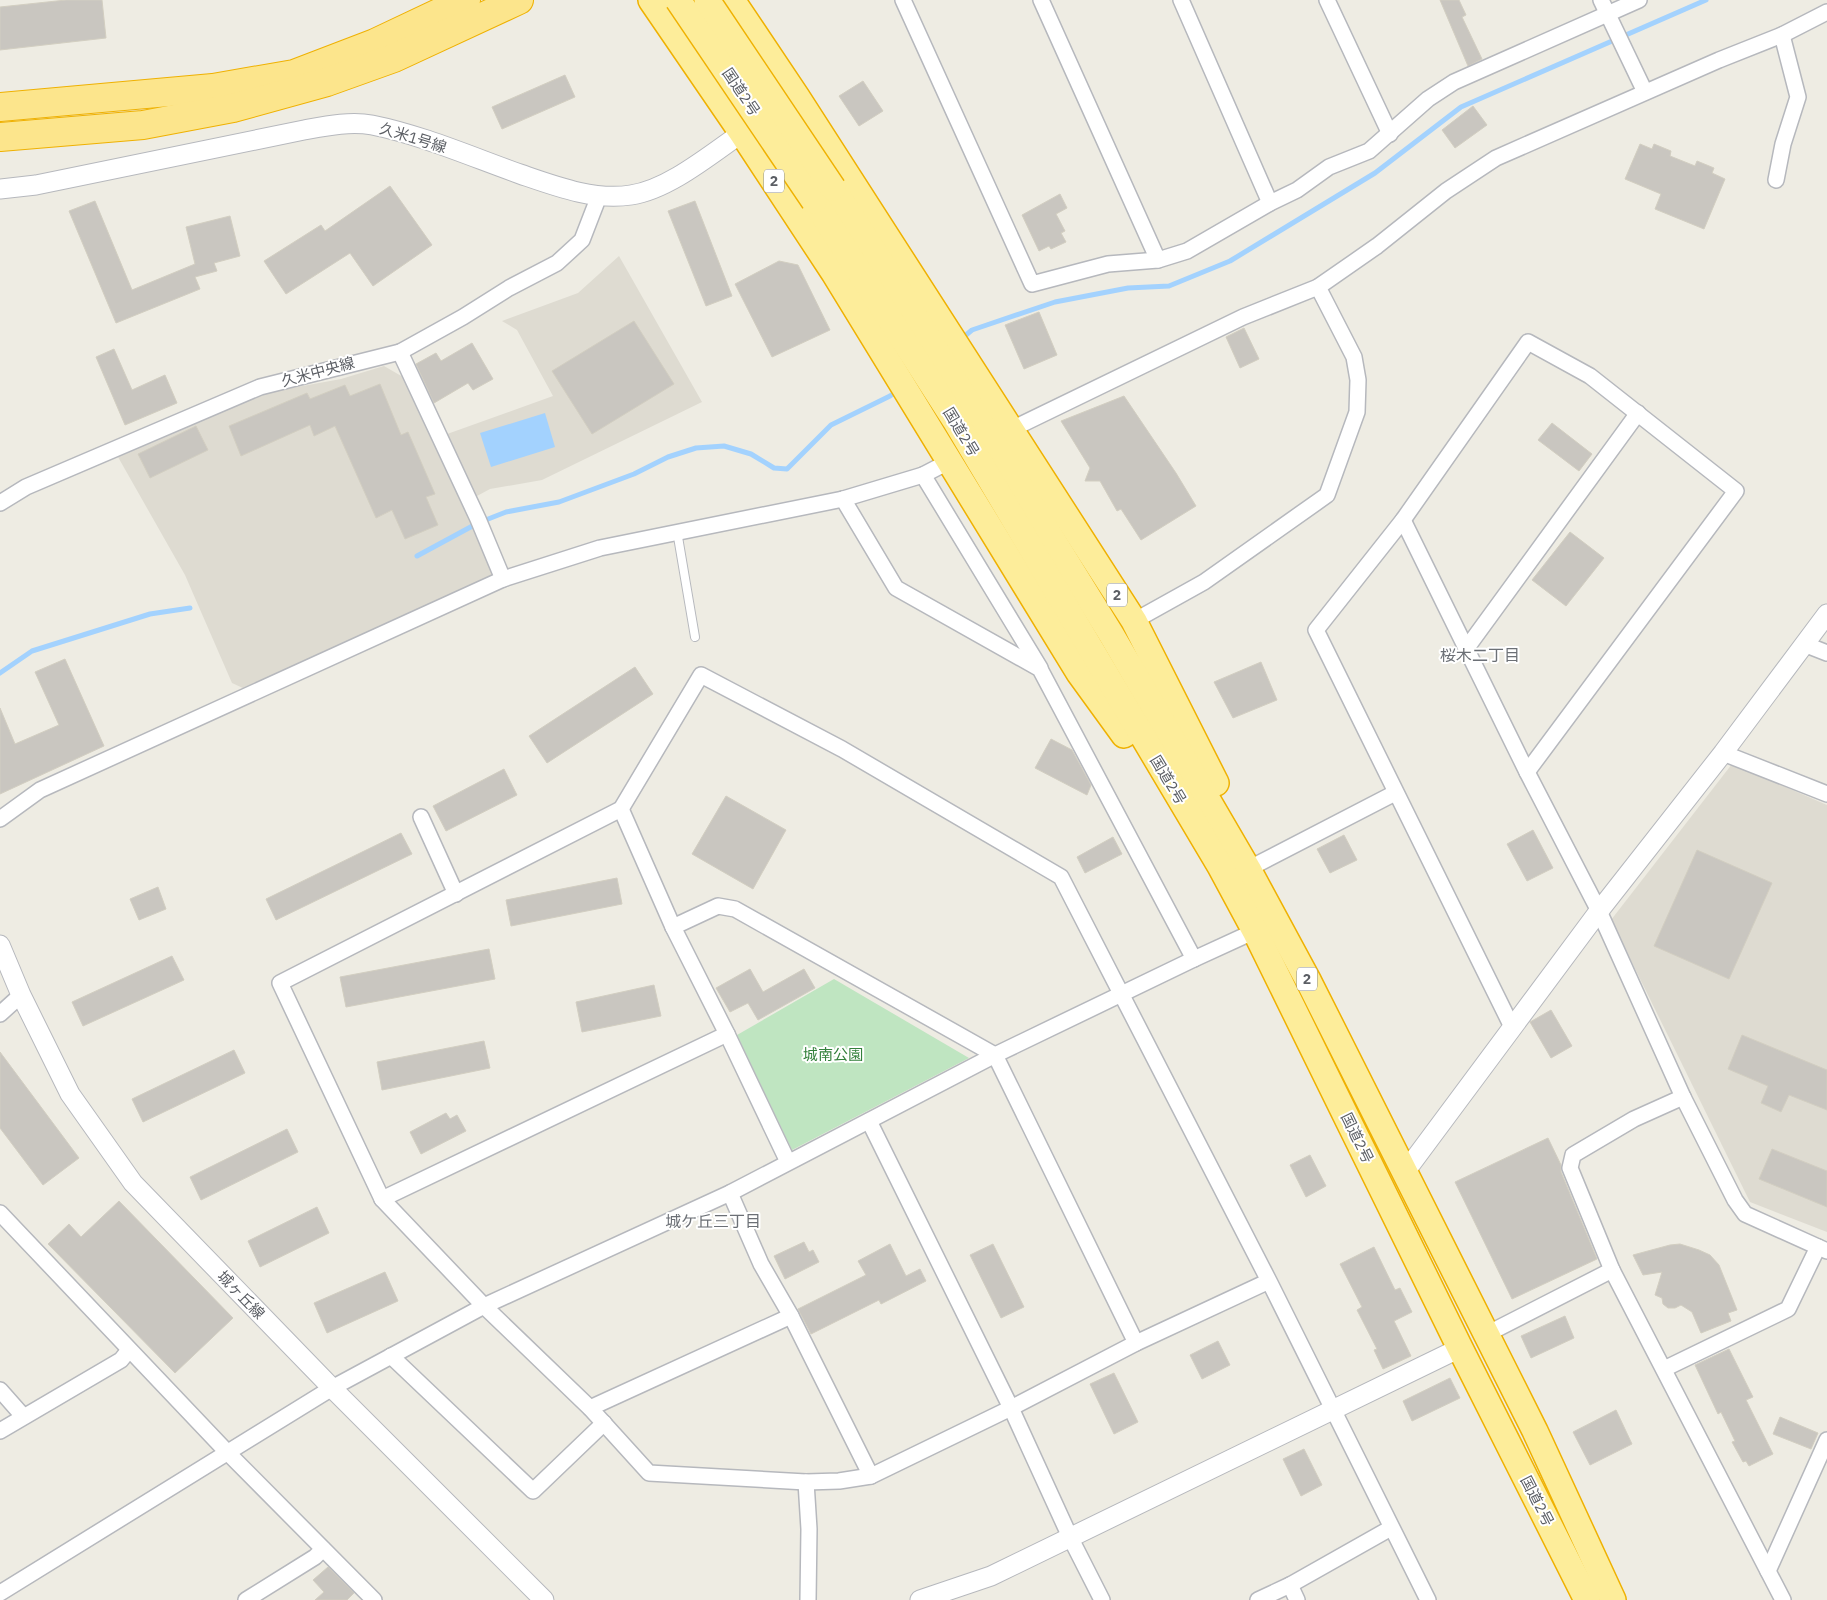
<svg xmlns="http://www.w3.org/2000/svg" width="1827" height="1600" viewBox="0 0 1827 1600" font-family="'IBM Plex Sans','Noto Sans JP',sans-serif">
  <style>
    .education { fill: #dedbd1 }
    .green { fill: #bfe5c1 }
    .water { fill: #a3d2fe }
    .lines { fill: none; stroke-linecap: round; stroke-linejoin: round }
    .stream { stroke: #a3d2fe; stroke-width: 5 }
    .building { fill: #c9c6c0; stroke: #d2cec1 }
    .service-casing { stroke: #b6b8bd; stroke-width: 10 }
    .minor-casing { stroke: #b6b8bd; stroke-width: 18 }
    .tertiary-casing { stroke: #b6b8bd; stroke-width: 21 }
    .trunk-casing { stroke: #efb102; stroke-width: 28 }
    .motorway-casing { stroke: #efb102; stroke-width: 30 }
    .service { stroke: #fff; stroke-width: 8 }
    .minor { stroke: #fff; stroke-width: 15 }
    .tertiary { stroke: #fff; stroke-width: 19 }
    .trunk { stroke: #fded9a; stroke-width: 25 }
    .motorway { stroke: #fce58c; stroke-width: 28 }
    .trunk-bridge-casing { stroke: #efb102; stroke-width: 28; stroke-linecap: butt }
    .trunk-bridge { stroke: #fded9a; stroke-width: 25 }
    .labels { text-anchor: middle; stroke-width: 4; stroke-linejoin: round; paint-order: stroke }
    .shield { fill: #fff; stroke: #8c8e92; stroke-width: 1 }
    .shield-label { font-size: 14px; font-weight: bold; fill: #5b5e64 }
    .street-label { font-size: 15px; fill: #5b5e64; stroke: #fff }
    .park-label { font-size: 15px; fill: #34813c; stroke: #fff }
    .neighbourhood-label { font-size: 16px; fill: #6c7076; stroke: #fff }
  </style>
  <rect width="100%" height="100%" fill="#eeece3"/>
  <g class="education">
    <path d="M619 256 702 402 542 480 490 489 477 496 466 510 492 567V577L245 689 232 683 185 575 118 457 259 394 341 379 384 366 403 377 436 438 553 396 517 330 502 321 578 293Z"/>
    <path d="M1732 764 1827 805V1232L1750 1202 1611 920Z"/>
  </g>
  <path class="green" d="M834 979 969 1058 792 1150 737 1035Z"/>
  <path class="water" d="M545 413 555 447 491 467 480 433Z"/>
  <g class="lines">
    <g class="stream">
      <path d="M960 340 972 330 1055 302 1128 288 1169 286 1230 261 1375 173 1461 107 1706 0"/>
      <path d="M417 556 478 523 506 512 559 502 634 474 668 457 696 448 724 446 751 454 774 468 787 469 831 425 890 396 897 391"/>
      <path d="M0 673 32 651 150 614 190 608"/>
    </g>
  </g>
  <g class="building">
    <path d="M66 0H102L106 38 0 50V7Z"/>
    <path d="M1440 0H1459L1466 15 1462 17 1482 59 1468 66Z"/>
    <path d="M565 75 575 97 502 129 492 107Z"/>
    <path d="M863 81 883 111 859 126 839 96Z"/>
    <path d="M1473 106 1487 125 1455 148 1442 130Z"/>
    <path d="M1640 144 1652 149 1654 144 1671 151 1670 156 1695 166 1697 161 1714 168 1712 173 1725 179 1704 229 1655 209 1661 194 1625 179Z"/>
    <path d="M390 186 432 245 373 286 350 253 286 294 264 261 321 225 325 231Z"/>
    <path d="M1060 194 1067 208 1056 214 1065 231 1061 233 1066 242 1051 249 1049 246 1039 251 1022 215Z"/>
    <path d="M95 201 132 290 195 264 186 227 230 216 240 256 214 263 217 271 195 277 200 289 116 323 69 211Z"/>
    <path d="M695 201 732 296 706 306 668 211Z"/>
    <path d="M779 261 798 265 830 330 772 357 735 284Z"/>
    <path d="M1039 312 1057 355 1024 369 1005 325Z"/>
    <path d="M634 321 674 384 592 434 552 371Z"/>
    <path d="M1244 328 1259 359 1240 368 1226 337Z"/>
    <path d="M472 343 493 379 473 390 468 383 434 403 416 364 436 353 441 361Z"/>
    <path d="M114 349 132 390 165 375 177 403 125 425 96 357Z"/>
    <path d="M380 384 401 435 408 432 435 494 426 497 438 525 405 539 392 510 376 518 335 426 314 436 310 425 241 456 229 426 307 393 310 399 345 385 350 396Z"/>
    <path d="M1124 396 1176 473 1196 506 1141 540 1121 509 1117 511 1100 481H1085L1090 468 1061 421Z"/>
    <path d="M1552 423 1592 454 1579 471 1538 440Z"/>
    <path d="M196 426 208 450 150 478 138 454Z"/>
    <path d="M1570 532 1604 558 1566 606 1532 580Z"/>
    <path d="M65 659 104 746 0 794V708L15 744 59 725 35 672Z"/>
    <path d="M1261 662 1277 700 1233 718 1214 682Z"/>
    <path d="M635 667 653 694 547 763 529 736Z"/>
    <path d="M1051 739 1072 750 1091 785 1087 795 1035 768Z"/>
    <path d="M504 769 517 795 446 831 433 806Z"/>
    <path d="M726 796 786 830 753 889 692 854Z"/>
    <path d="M1533 830 1553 868 1527 881 1507 844Z"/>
    <path d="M401 833 412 854 276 920 266 899Z"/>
    <path d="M1344 835 1357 860 1330 873 1317 849Z"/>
    <path d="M1113 837 1122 854 1085 873 1077 857Z"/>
    <path d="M1697 850 1772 883 1729 979 1654 946Z"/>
    <path d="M617 878 622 904 511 926 506 900Z"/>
    <path d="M158 887 166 909 139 920 130 899Z"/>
    <path d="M489 949 495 979 346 1007 340 977Z"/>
    <path d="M172 956 184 980 83 1026 72 1002Z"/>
    <path d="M750 969 763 992 804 969 815 988 758 1020 748 1003 730 1012 716 988Z"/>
    <path d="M654 985 661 1016 582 1032 576 1002Z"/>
    <path d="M1551 1010 1572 1046 1551 1058 1530 1022Z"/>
    <path d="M1742 1035 1827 1070V1110L1789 1095 1781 1112 1761 1103 1768 1086 1728 1069Z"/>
    <path d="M484 1041 490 1068 382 1090 377 1062Z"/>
    <path d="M234 1050 245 1073 143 1122 132 1099Z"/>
    <path d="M0 1052 79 1158 43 1185 0 1128Z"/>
    <path d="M446 1113 450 1119 457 1115 466 1131 421 1154 410 1132Z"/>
    <path d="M287 1129 298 1152 201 1200 190 1177Z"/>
    <path d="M1548 1138 1561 1165V1172L1597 1259 1512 1299 1455 1182Z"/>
    <path d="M1772 1149 1827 1171V1207L1759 1179Z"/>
    <path d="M1310 1155 1326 1186 1306 1197 1290 1165Z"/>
    <path d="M119 1201 233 1318 175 1373 48 1244 69 1224 81 1237Z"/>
    <path d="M317 1207 329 1233 260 1267 248 1241Z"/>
    <path d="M804 1242 809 1252 813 1250 819 1262 785 1279 774 1256Z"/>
    <path d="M890 1244 906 1276 920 1269 926 1281 881 1304 879 1300 811 1334 798 1309 866 1275 858 1261Z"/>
    <path d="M993 1244 1024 1307 1001 1318 970 1255Z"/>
    <path d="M1680 1244 1699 1250 1710 1255 1719 1265 1737 1310 1728 1313 1731 1321 1701 1333 1692 1312 1681 1305 1675 1308H1668L1663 1304 1662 1298 1655 1295 1662 1272 1643 1275 1633 1255 1670 1245Z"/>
    <path d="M1374 1247 1395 1290 1400 1288 1412 1312 1394 1321 1411 1356 1383 1369 1374 1350 1377 1349 1357 1310 1362 1307 1340 1264Z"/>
    <path d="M385 1272 398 1301 327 1333 314 1303Z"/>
    <path d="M1565 1316 1574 1338 1531 1358 1521 1336Z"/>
    <path d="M1218 1341 1230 1365 1202 1379 1190 1355Z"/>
    <path d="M1729 1349 1753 1397 1746 1400 1773 1454 1749 1466 1746 1461 1743 1462 1732 1442 1735 1441 1721 1412 1718 1414 1695 1365Z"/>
    <path d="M1114 1373 1138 1422 1114 1434 1090 1384Z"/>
    <path d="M1450 1378 1460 1398 1412 1421 1403 1401Z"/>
    <path d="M1616 1410 1632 1444 1590 1465 1573 1432Z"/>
    <path d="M1780 1417 1818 1433 1811 1449 1773 1434Z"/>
    <path d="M1304 1449 1322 1485 1301 1496 1283 1459Z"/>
    <path d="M328 1567 354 1593 347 1600H315L324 1592 313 1580Z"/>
  </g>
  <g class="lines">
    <defs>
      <path id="service" d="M677 531 695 637"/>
      <g id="minor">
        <path d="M903 0 1032 284 1108 264 1158 260"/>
        <path d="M1041 0 1158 260 1187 251 1270 203 1297 190 1329 167 1369 151 1428 99 1454 82 1639 0"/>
        <path d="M1181 0 1270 203"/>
        <path d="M1327 0 1390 134"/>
        <path d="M1601 0 1645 92"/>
        <path d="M1776 180 1783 144 1798 97 1782 35"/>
        <path d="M400 352 478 519 503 579"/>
        <path d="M1010 430 1243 317 1318 287 1377 246 1446 191 1496 158 1719 60 1782 35 1827 12"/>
        <path d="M923 475 1040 668"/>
        <path d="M843 499 896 588 1040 669 1194 959"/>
        <path d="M0 503 26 487 260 387 400 352 463 317 509 288 557 263 582 240 599 196"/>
        <path d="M1403 520 1527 772 1599 911 1683 1097 1735 1200 1745 1214 1827 1251"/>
        <path d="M1134 621 1204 582 1327 495 1357 412 1358 380 1354 357 1318 287"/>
        <path d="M1804 644 1827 653"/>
        <path d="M1466 649 1638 413"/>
        <path d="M1723 753 1827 794"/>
        <path d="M421 817 456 894"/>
        <path d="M0 819 40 790 503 579 600 548 843 499 923 475 950 461"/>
        <path d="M1248 869 1395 793"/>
        <path d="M673 927 718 906 735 909 995 1055 1136 1343"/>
        <path d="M0 1014 21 995"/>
        <path d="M1512 1027 1316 630 1403 520 1528 342 1590 376 1736 491 1527 772"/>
        <path d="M727 1034 788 1162"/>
        <path d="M1683 1097 1634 1119 1573 1155 1570 1168 1612 1270 1783 1600"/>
        <path d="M869 1121 1011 1408 1070 1537 1102 1600"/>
        <path d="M730 1193 761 1264 791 1316 871 1476"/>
        <path d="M382 1199 727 1034 673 927 621 809"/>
        <path d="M0 1213 227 1452 374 1600"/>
        <path d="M1269 1281 1136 1343 1011 1408 871 1476 839 1481 806 1482 649 1473 590 1408 484 1306 382 1199 280 983 621 809 701 675 842 749 1061 877 1269 1281 1428 1600"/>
        <path d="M1485 1335 1612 1270"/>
        <path d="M391 1356 533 1491 604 1423"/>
        <path d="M1664 1369 1788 1309 1818 1247"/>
        <path d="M0 1390 23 1416"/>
        <path d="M590 1408 791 1316"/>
        <path d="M0 1431 121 1360 129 1350"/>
        <path d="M806 1482 809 1529 808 1600"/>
        <path d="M1768 1571 1827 1440"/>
        <path d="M1290 1585 1297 1600"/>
        <path d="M0 1593 332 1388 484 1306 730 1193 995 1055 1194 959 1255 931"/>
        <path d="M246 1600 315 1557 323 1549"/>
        <path d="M1258 1600 1290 1585 1391 1528"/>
      </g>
      <g id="tertiary">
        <path d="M0 189 36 185 304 130C326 126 350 121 372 125 422 135 472 157 520 174 555 186 594 201 631 195 672 189 718 148 752 126"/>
        <path d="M0 945 21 995 70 1094 133 1183 332 1388 544 1600"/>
        <path d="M1405 1172 1599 911 1723 753 1827 614"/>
        <path d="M920 1600 991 1576 1460 1348"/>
      </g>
      <g id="trunk">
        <path d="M651 0 742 133 834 273 1079 673 1124 735"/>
        <path d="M732 0 797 97 1134 621 1216 783"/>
        <path d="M833 188 890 276 1111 634 1248 869 1309 982 1535 1431 1613 1600"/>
        <path d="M814 201 956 422 1220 866 1255 931 1460 1348 1587 1600"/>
      </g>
      <g id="motorway">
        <path d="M0 107 213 88 294 74 375 43 466 0"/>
        <path d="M0 137 143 125 233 108 327 82 394 58 519 0"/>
      </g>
    </defs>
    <use href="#service" class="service-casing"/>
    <use href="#minor" class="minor-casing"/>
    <use href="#tertiary" class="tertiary-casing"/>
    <use href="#trunk" class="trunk-casing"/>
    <use href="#motorway" class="motorway-casing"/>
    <use href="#service" class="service"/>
    <use href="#minor" class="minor"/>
    <use href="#tertiary" class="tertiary"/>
    <use href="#trunk" class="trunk"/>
    <use href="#motorway" class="motorway"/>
    <defs>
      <g id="trunk-bridge">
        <path d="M678 0 814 201"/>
        <path d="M707 0 833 188"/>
      </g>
    </defs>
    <use href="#trunk-bridge" class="trunk-bridge-casing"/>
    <use href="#trunk-bridge" class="trunk-bridge"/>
  </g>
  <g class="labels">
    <g class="shield">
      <rect x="764" y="169.5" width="20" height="23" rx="4"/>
      <rect x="1107" y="583.5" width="20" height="23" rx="4"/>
      <rect x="1297" y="967.5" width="20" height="23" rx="4"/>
    </g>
    <g class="shield-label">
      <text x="774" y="186">2</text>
      <text x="1117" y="600">2</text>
      <text x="1307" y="984">2</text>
    </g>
    <g class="street-label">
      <text transform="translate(741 92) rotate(56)" y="5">国道2号</text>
      <text transform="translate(413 138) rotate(17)" y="5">久米1号線</text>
      <text transform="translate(318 372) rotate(-15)" y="5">久米中央線</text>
      <text transform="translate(961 432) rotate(59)" y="5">国道2号</text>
      <text transform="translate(1168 780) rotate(59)" y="5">国道2号</text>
      <text transform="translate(1357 1138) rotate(64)" y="5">国道2号</text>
      <text transform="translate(241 1295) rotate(46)" y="5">城ヶ丘線</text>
      <text transform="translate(1537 1501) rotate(63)" y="5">国道2号</text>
    </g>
    <g class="park-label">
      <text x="833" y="1060">城南公園</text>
    </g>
    <g class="neighbourhood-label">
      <text x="1480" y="661">桜木二丁目</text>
      <text x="713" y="1227">城ケ丘三丁目</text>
    </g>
  </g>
</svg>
